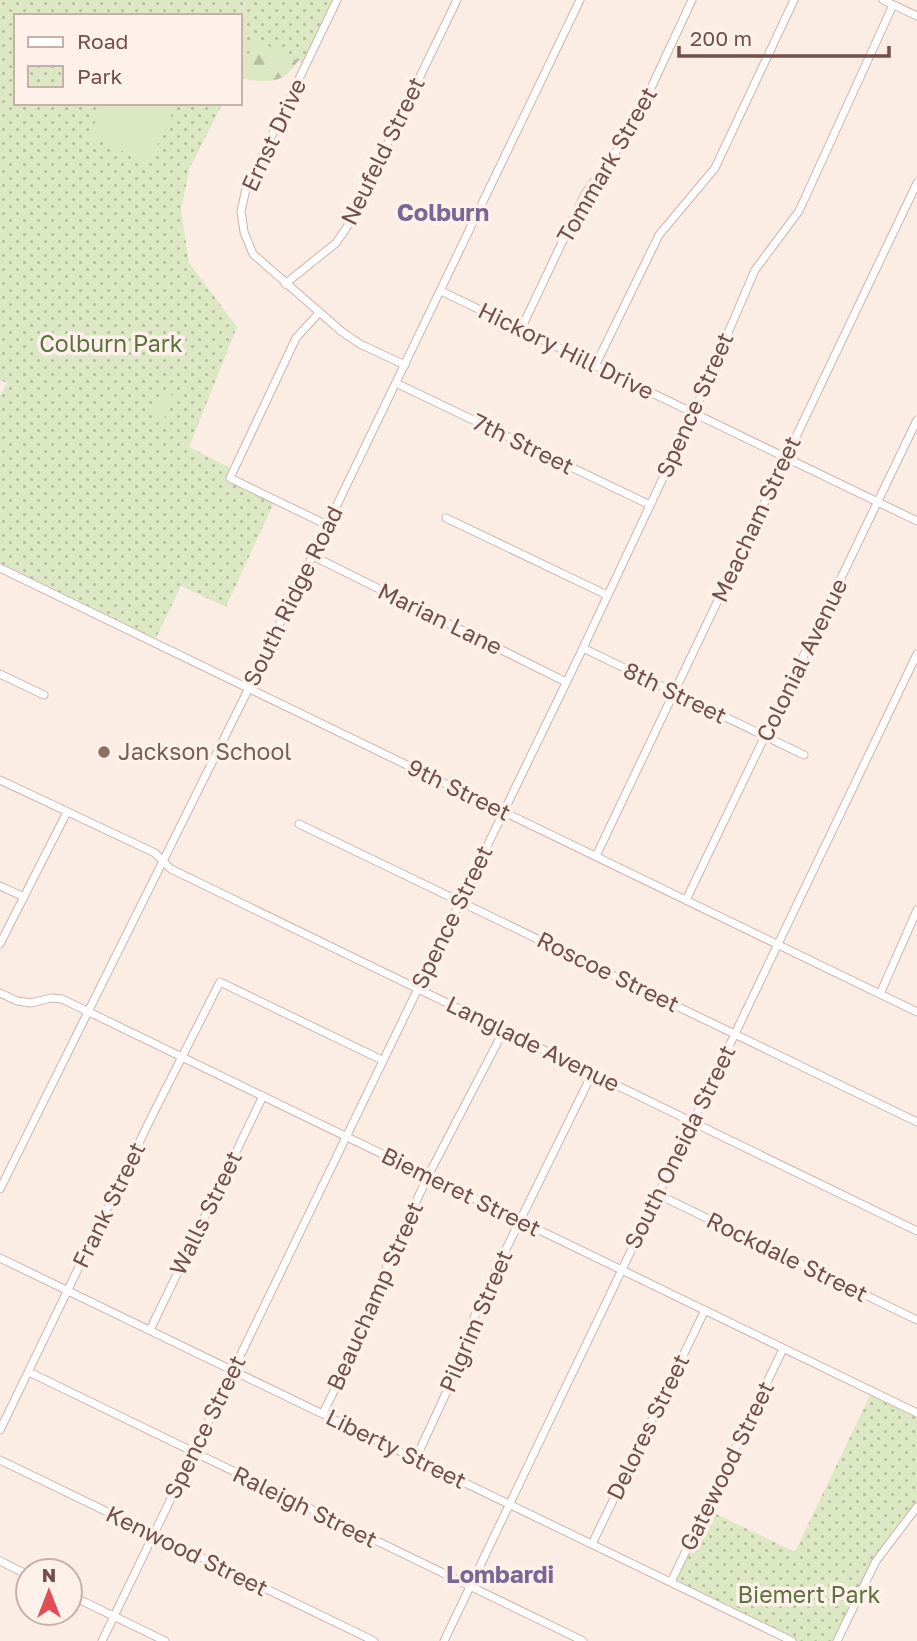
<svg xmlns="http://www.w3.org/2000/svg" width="917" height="1641" viewBox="0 0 917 1641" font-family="'Golos Text',sans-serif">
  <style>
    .forest { fill: url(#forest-firs) }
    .park { fill: url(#park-dots) }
    .pitch { fill: #dce8c3 }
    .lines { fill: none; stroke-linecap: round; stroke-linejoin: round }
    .minor-casing { stroke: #ceb4ae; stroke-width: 9 }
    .minor { stroke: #fff; stroke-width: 7 }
    .education-dot { fill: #8d6e63; stroke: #fef1ea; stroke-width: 2.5 }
    .labels { text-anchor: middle; stroke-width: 7; stroke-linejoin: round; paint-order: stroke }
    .street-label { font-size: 23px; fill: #724f4b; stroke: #fef1ea }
    .park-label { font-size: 23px; fill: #5c7241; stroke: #fef1ea }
    .education-label { font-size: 23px; fill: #785e54; stroke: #fef1ea; text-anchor: start }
    .neighbourhood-label { font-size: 24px; font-weight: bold; fill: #796795; stroke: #fef1ea }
  </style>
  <defs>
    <pattern id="forest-firs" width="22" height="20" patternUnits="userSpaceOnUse" patternTransform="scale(1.75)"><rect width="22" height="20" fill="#dce8c3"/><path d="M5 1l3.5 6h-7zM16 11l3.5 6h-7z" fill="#b7bea0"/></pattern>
    <pattern id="park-dots" width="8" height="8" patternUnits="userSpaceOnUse" patternTransform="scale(1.75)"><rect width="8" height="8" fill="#dce8c3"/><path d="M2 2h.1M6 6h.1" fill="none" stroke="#b7bea0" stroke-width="1.8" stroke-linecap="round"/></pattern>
  </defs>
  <rect width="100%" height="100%" fill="#fbece4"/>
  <path class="forest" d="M0 0 325 13C316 29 298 69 283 77 273 83 251 81 240 78V16H16Z"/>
  <g class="park">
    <path d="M0 0H337L306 65 256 40 240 71V16H16V103H223L190 167 181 209 189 263 237 327 189 447 234 470 230 478 275 500 226 607 181 586 154 642 0 568V396L7 383 0 380Z"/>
    <path d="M872 1391 917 1413V1507L876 1561 837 1641H792L671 1582 706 1509 795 1552Z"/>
  </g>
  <g class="pitch">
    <path d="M104 103H177L149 163 89 136Z"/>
    <path d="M163 391 175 397 163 420 151 415Z"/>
  </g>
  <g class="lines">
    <defs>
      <g id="minor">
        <path d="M337 0 246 189 241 211 244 232 253 254 341 331 360 344 405 365"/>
        <path d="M883 0 917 16"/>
        <path d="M285 284 336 243 347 227 457 0"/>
        <path d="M441 291 917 521"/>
        <path d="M319 313 296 338 230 478 327 525"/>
        <path d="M521 329 585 194 631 131 692 0"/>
        <path d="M596 364 659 235 715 168 794 0"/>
        <path d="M396 383 650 505"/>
        <path d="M446 518 607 595"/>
        <path d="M313 556 566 682"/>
        <path d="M0 568 917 1012"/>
        <path d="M583 648 804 755"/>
        <path d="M0 674 44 695"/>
        <path d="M0 780 155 853 171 869 917 1231"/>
        <path d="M299 824 917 1122"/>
        <path d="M596 856 917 183"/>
        <path d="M0 886 24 897"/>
        <path d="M686 900 917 420"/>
        <path d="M0 944 67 812"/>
        <path d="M0 993 17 1001 31 1003 51 998 62 999 89 1012 917 1413"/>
        <path d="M880 994 917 910"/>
        <path d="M0 1189 245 696 580 0"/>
        <path d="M657 1194 917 1320"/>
        <path d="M0 1258 792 1641"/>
        <path d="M150 1330 263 1096"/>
        <path d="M29 1372 583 1641"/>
        <path d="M323 1413 352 1355 392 1253 428 1176 504 1030"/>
        <path d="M0 1430 153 1114 220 982 382 1060"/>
        <path d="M416 1458 448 1389 480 1302 593 1072"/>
        <path d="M0 1460 374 1641"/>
        <path d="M592 1544 705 1310"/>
        <path d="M0 1561 28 1575"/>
        <path d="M671 1582 783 1349"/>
        <path d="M70 1595 165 1641"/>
        <path d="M102 1641 583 648 694 412 755 270 799 211 893 5"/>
        <path d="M444 1641 917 654"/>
        <path d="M837 1641 876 1561 917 1507"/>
      </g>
    </defs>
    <use href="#minor" class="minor-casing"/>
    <use href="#minor" class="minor"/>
  </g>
  <circle class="education-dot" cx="104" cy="752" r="7"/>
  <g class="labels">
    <g class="street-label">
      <text transform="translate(274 135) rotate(-65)" y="8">Ernst Drive</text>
      <text transform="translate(383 151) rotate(-64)" y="8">Neufeld Street</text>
      <text transform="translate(607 165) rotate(-60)" y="8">Tommark Street</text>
      <text transform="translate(566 351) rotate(26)" y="8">Hickory Hill Drive</text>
      <text transform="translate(695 405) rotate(-66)" y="8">Spence Street</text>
      <text transform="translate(523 444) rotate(26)" y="8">7th Street</text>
      <text transform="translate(756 519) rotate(-65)" y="8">Meacham Street</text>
      <text transform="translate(293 596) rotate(-64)" y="8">South Ridge Road</text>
      <text transform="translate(440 619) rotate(26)" y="8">Marian Lane</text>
      <text transform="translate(802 660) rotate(-64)" y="8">Colonial Avenue</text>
      <text transform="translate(675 693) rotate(26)" y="8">8th Street</text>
      <text transform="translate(459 790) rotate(26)" y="8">9th Street</text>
      <text transform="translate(452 917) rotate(-64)" y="8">Spence Street</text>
      <text transform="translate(608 972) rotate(26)" y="8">Roscoe Street</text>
      <text transform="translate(533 1044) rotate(26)" y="8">Langlade Avenue</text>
      <text transform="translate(680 1147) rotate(-64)" y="8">South Oneida Street</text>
      <text transform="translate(461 1192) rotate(26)" y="8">Biemeret Street</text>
      <text transform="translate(109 1205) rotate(-64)" y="8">Frank Street</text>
      <text transform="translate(206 1213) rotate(-64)" y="8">Walls Street</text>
      <text transform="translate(787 1257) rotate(26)" y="8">Rockdale Street</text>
      <text transform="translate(375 1296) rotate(-66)" y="8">Beauchamp Street</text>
      <text transform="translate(476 1321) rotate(-67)" y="8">Pilgrim Street</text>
      <text transform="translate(205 1427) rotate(-64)" y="8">Spence Street</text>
      <text transform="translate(648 1427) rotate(-64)" y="8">Delores Street</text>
      <text transform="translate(396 1449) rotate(26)" y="8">Liberty Street</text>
      <text transform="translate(727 1466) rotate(-64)" y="8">Gatewood Street</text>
      <text transform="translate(305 1507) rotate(26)" y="8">Raleigh Street</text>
      <text transform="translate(187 1551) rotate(26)" y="8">Kenwood Street</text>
    </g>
    <g class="park-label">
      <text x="111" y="352">Colburn Park</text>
      <text x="809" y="1603">Biemert Park</text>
    </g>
    <g class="education-label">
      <text x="118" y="760">Jackson School</text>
    </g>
    <g class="neighbourhood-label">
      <text x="443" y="221">Colburn</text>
      <text x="500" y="1583">Lombardi</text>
    </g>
  </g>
  <rect x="14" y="14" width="228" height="91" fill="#fef1ea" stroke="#c6b0aa" stroke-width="2"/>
  <rect x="28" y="37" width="35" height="10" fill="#ffffff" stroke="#c6b0aa" stroke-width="2"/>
  <text x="77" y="49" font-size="21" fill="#724f4b">Road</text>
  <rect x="28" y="66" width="35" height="21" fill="url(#park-dots)" stroke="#c6b0aa" stroke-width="2"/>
  <text x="77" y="84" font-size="21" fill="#724f4b">Park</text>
  <g transform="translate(49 1592)"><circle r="33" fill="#fef1ea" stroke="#c6b0aa" stroke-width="2"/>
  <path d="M0-5L12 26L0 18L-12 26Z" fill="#df4f55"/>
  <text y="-10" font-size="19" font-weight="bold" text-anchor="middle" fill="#724f4b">N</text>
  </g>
  <path d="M679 46v10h210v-10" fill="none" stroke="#724f4b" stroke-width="3.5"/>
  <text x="690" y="46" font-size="21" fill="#724f4b" stroke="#fef1ea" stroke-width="5" paint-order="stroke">200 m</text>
</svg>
